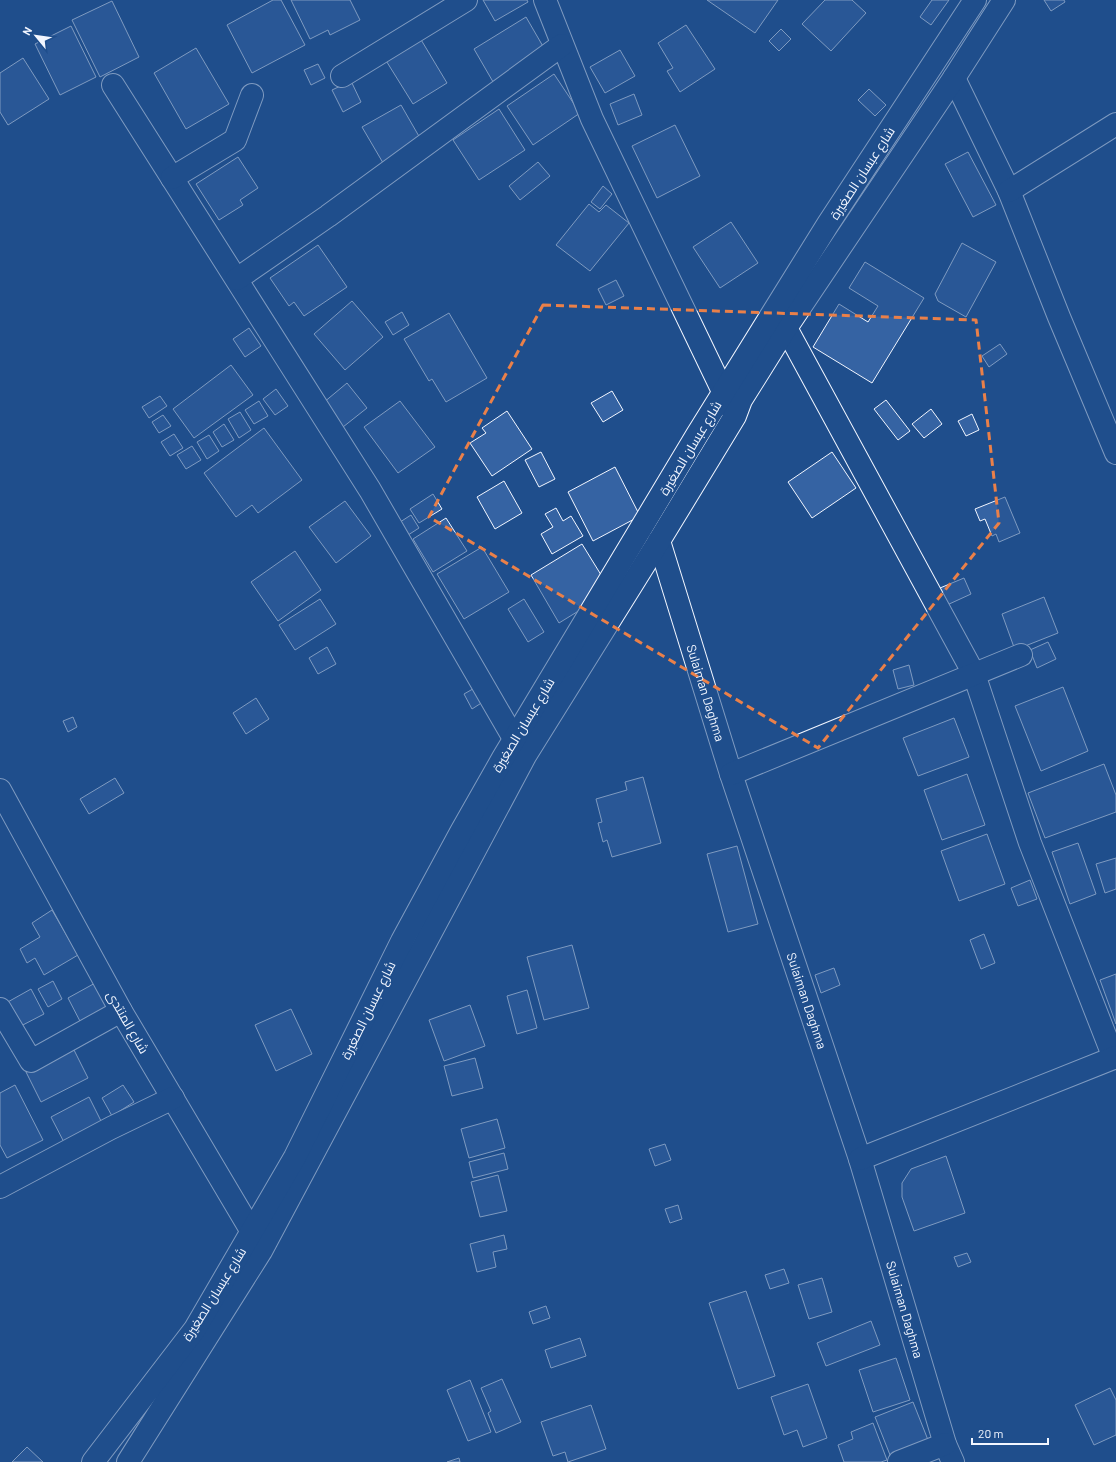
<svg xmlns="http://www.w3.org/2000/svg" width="1116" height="1462" viewBox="0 0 1116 1462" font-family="Barlow,Cairo,sans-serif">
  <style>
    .building { fill: #3563a3; stroke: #f2f6ff }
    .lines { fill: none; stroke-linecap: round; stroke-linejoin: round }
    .minor-casing { stroke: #f2f6ff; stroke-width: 24 }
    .major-casing { stroke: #f2f6ff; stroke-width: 24 }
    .minor { stroke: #1f4e8c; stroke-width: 22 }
    .major { stroke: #1f4e8c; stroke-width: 22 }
    .marked { fill: none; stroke: #ea8049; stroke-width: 3; stroke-dasharray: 8 5; stroke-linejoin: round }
    .labels { text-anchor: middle; stroke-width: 3; stroke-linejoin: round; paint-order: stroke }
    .street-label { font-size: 13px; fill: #f2f6ff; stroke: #1f4e8c }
  </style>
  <rect width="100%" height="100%" fill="#1f4e8c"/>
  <g class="building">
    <path d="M273 0H281L305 45 252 73 227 25Z"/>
    <path d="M291 0H350L360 20 330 35 328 30 310 39Z"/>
    <path d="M483 0H527L528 2 495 21Z"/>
    <path d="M707 0H778L755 33Z"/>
    <path d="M825 0H852L866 13 831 51 802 24Z"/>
    <path d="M932 0H949L931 25 920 17Z"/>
    <path d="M1044 0H1064L1065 2 1051 11Z"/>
    <path d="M112 1 139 57 100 77 72 20Z"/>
    <path d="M526 17 548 55 496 87 474 49Z"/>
    <path d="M686 25 715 69 680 92 667 71 673 68 658 43Z"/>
    <path d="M71 26 96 77 60 95 35 44Z"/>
    <path d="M781 29 791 39 779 51 769 41Z"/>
    <path d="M420 38 447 83 413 104 385 59Z"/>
    <path d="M196 48 229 104 186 129 154 73Z"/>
    <path d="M620 50 635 76 605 93 590 67Z"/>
    <path d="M23 58 49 99 8 125 0 112V73Z"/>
    <path d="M318 64 325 78 311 85 304 70Z"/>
    <path d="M554 74 580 113 533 145 507 106Z"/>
    <path d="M351 81 361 102 343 112 332 90Z"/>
    <path d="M869 89 886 105 875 116 858 100Z"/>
    <path d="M634 94 642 115 618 125 610 104Z"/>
    <path d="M401 105 424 145 386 168 362 127Z"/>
    <path d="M499 109 525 150 479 180 453 140Z"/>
    <path d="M675 125 700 176 657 198 632 146Z"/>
    <path d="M968 152 996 205 973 217 945 164Z"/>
    <path d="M238 157 258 188 240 200 243 205 219 220 196 184Z"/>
    <path d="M538 162 550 176 520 200 509 186Z"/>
    <path d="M603 186 612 194 600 209 591 202Z"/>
    <path d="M589 204 599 212 606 205 629 223 590 271 556 245Z"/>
    <path d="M731 222 758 263 720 288 693 247Z"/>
    <path d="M962 243 996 262 966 317 938 301 935 294Z"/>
    <path d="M318 245 347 287 304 316 294 302 289 306 270 278Z"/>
    <path d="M865 262 924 298 872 383 813 347 839 304 868 322 878 306 849 288Z"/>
    <path d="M616 280 624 296 606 305 598 289Z"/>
    <path d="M352 301 383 337 345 370 314 334Z"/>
    <path d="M402 312 409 325 393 335 385 322Z"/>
    <path d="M449 313 487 378 446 402 432 379 429 381 404 339Z"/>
    <path d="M249 328 261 346 245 357 233 339Z"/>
    <path d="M1000 344 1007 354 989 367 982 356Z"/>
    <path d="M231 365 253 395 194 438 173 409Z"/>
    <path d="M347 383 367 408 343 427 323 403Z"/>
    <path d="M276 389 288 406 275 415 263 399Z"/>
    <path d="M612 391 623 410 603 422 591 403Z"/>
    <path d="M160 396 167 406 149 418 142 407Z"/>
    <path d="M886 400 910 431 898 440 874 409Z"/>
    <path d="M259 401 268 416 254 424 245 410Z"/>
    <path d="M400 401 435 447 398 473 364 427Z"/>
    <path d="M931 409 942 424 924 438 912 424Z"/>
    <path d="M507 411 532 449 492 476 470 443 486 433 482 428Z"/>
    <path d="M240 412 251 430 239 438 228 419Z"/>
    <path d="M972 414 979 430 966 436 958 421Z"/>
    <path d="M163 415 171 426 159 433 152 422Z"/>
    <path d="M224 424 234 440 222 447 213 432Z"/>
    <path d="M264 428 302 480 258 513 252 505 236 517 204 473Z"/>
    <path d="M174 434 183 448 170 456 161 442Z"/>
    <path d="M209 435 219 451 207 459 197 442Z"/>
    <path d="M192 446 201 460 186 469 177 455Z"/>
    <path d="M541 452 555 479 539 487 525 460Z"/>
    <path d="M832 452 856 488 812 518 788 482Z"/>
    <path d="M615 467 640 516 593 541 568 492Z"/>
    <path d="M504 481 522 513 495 529 477 497Z"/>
    <path d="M433 494 442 509 419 523 410 509Z"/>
    <path d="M1005 497 1020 533 999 542 996 534 992 536 985 519 980 521 975 509Z"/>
    <path d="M345 501 371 536 336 563 309 527Z"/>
    <path d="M556 508 563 521 571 516 583 536 552 554 541 534 553 527 545 514Z"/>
    <path d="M411 515 419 528 405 537 397 524Z"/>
    <path d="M446 518 467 551 433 572 413 539Z"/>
    <path d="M582 544 611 591 559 623 531 575Z"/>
    <path d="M482 547 509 592 464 619 437 574Z"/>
    <path d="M295 551 321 590 278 621 251 582Z"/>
    <path d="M964 578 971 594 947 605 940 588Z"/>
    <path d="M1044 597 1058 633 1015 650 1002 614Z"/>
    <path d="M320 599 336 624 295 650 279 625Z"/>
    <path d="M524 599 544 632 528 642 508 609Z"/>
    <path d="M1048 642 1056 659 1037 668 1030 650Z"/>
    <path d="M327 647 336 664 318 674 309 658Z"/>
    <path d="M909 665 914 685 898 689 893 670Z"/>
    <path d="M478 686 486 700 472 709 464 694Z"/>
    <path d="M1063 687 1088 751 1041 771 1015 706Z"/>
    <path d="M256 698 269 719 246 734 233 713Z"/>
    <path d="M73 717 77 727 68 732 63 721Z"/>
    <path d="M954 718 969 757 918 776 903 738Z"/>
    <path d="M1104 764 1116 795V812L1045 838 1028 793Z"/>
    <path d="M967 774 985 825 942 840 924 790Z"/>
    <path d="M643 777 661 843 612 857 607 840 603 842 598 823 602 822 596 799 627 790 625 782Z"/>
    <path d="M115 778 124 793 89 814 80 799Z"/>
    <path d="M987 834 1005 884 959 901 941 851Z"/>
    <path d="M1078 843 1096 894 1070 904 1052 852Z"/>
    <path d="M737 846 758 924 728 932 707 854Z"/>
    <path d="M1116 858V889L1105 893 1096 864Z"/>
    <path d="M1030 880 1037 899 1018 906 1011 888Z"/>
    <path d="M52 910 78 955 44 975 35 958 27 963 20 949 40 937 32 923Z"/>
    <path d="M984 934 995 963 981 969 970 940Z"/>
    <path d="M572 945 589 1008 544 1020 527 957Z"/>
    <path d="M834 968 840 985 821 993 815 975Z"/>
    <path d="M1116 974V1024L1100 980Z"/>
    <path d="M53 981 62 999 48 1007 38 989Z"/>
    <path d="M97 982 112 1009 82 1025 68 998Z"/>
    <path d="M31 989 44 1014 19 1027 6 1003Z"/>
    <path d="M527 990 537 1028 517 1034 507 996Z"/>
    <path d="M470 1005 485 1046 444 1061 429 1020Z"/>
    <path d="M291 1009 312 1054 276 1071 255 1025Z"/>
    <path d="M73 1048 88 1078 41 1102 26 1072Z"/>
    <path d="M475 1058 483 1088 452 1096 444 1066Z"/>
    <path d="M15 1085 43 1140 7 1158 0 1145V1093Z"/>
    <path d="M123 1085 134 1102 112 1116 102 1098Z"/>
    <path d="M89 1097 105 1129 67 1148 51 1117Z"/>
    <path d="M497 1119 505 1148 469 1158 461 1129Z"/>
    <path d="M665 1144 671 1160 655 1166 649 1149Z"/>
    <path d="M504 1153 508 1169 473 1178 469 1162Z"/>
    <path d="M946 1156 965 1213 914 1231 902 1197V1183L911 1169Z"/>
    <path d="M498 1175 507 1211 480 1217 471 1182Z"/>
    <path d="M678 1205 682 1219 670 1223 665 1209Z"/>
    <path d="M504 1235 507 1249 493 1252 496 1267 477 1272 470 1244Z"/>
    <path d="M967 1253 971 1262 958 1267 954 1257Z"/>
    <path d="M784 1269 789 1283 770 1289 765 1275Z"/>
    <path d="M822 1278 832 1312 809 1319 798 1285Z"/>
    <path d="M746 1291 775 1376 738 1389 709 1303Z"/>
    <path d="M546 1306 550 1318 533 1324 529 1312Z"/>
    <path d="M871 1321 880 1345 826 1366 817 1343Z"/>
    <path d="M580 1338 586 1356 551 1368 545 1350Z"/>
    <path d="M896 1358 910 1400 873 1412 859 1370Z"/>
    <path d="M502 1379 521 1422 496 1433 488 1413 491 1411 481 1388Z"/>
    <path d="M470 1380 491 1432 468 1441 447 1390Z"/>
    <path d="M808 1384 827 1438 803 1447 797 1430 784 1435 771 1397Z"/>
    <path d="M1110 1388 1116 1400V1435L1094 1445 1075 1405Z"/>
    <path d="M913 1402 930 1445 892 1460 875 1417Z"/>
    <path d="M591 1405 606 1449 568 1462 565 1452 553 1456 541 1422Z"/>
    <path d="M873 1423 887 1460 881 1462H844L838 1445 853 1439 851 1432Z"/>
    <path d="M27 1447 43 1462H12Z"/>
    <path d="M459 1458 460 1462H447Z"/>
  </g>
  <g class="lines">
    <defs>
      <g id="minor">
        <path d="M545 0 592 119 731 408"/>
        <path d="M342 76 466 0"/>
        <path d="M954 78 1009 191 1059 317 1116 453"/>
        <path d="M113 85 370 490 523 754"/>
        <path d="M172 178 235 140 252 95"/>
        <path d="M1009 191 1116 124"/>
        <path d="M237 279 328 216 562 45"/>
        <path d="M786 328 974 674 1030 843 1114 1058"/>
        <path id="s1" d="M659 541 731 774 860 1159 945 1444 953 1462"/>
        <path d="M731 774 1021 655"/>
        <path d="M0 790 121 1011 252 1232 259 1246"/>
        <path d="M0 1009 31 1061 121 1011"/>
        <path d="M860 1159 1116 1057"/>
        <path d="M0 1187 111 1128 173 1098"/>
        <path d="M128 1462 261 1251 525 756 659 541 735 416 741 400 786 328 954 78 1004 0"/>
        <path d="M899 1462 945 1444"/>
      </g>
      <path id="major" d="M93 1462 195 1329 295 1157 402 941 461 832 503 758 697 435 828 224 975 0"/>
    </defs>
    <use href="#minor" class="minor-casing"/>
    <use href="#major" class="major-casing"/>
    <use href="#minor" class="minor"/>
    <use href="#major" class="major"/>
  </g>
  <path d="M0 0H1116V1462H0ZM543 305 976 320 999 523 818 748 429 517Z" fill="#1f4e8c" fill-opacity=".55" fill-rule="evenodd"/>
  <path class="marked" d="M543 305 976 320 999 523 818 748 429 517Z"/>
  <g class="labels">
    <g class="street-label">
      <text transform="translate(862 173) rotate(-57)" y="5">شارع عبسان الصغيرة</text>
      <text transform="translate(690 448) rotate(-59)" y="5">شارع عبسان الصغيرة</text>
      <text dy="5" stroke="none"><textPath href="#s1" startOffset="159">Sulaiman Daghma</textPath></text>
      <text transform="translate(523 725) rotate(-59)" y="5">شارع عبسان الصغيرة</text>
      <text dy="5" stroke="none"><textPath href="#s1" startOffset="483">Sulaiman Daghma</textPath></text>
      <text transform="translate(368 1010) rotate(-64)" y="5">شارع عبسان الصغيرة</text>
      <text transform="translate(128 1022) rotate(60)" y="5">شارع المنتدى</text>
      <text transform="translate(214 1294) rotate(-58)" y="5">شارع عبسان الصغيرة</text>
      <text dy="5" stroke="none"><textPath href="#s1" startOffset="807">Sulaiman Daghma</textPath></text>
    </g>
  </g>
  <g transform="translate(36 36) rotate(299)" stroke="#1f4e8c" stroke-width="3" paint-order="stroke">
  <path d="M0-3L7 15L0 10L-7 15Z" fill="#f2f6ff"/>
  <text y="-6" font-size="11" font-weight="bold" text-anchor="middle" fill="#f2f6ff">N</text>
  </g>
  <path d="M972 1438v6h76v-6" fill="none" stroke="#f2f6ff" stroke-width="2"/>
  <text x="978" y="1438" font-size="12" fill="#f2f6ff" stroke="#1f4e8c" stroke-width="3" paint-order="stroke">20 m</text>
</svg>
